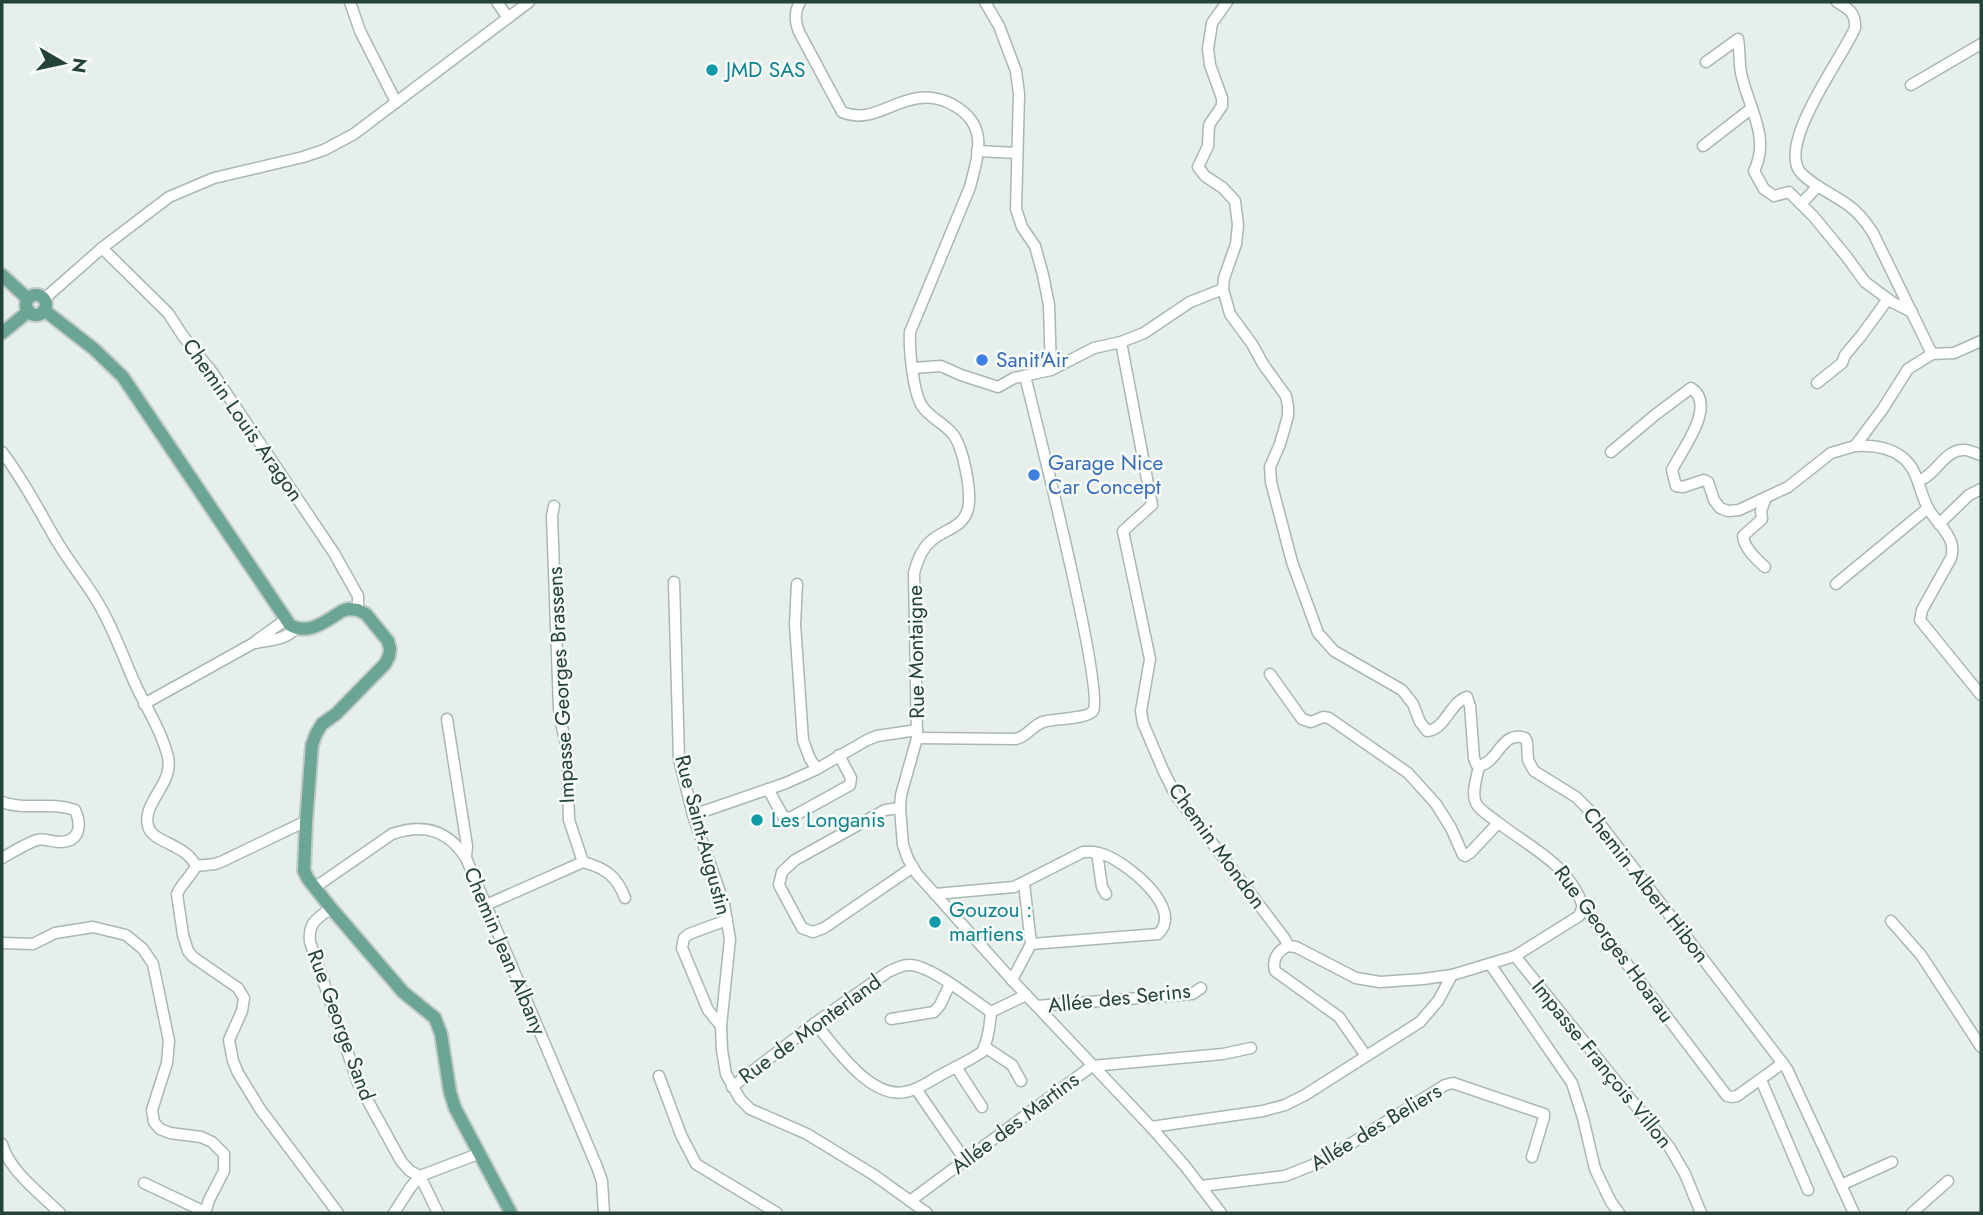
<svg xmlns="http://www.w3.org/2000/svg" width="1983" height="1215" viewBox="0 0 1983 1215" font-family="Jost,sans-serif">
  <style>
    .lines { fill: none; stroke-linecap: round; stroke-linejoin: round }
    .minor-casing { stroke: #a8b8b2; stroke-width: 13 }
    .major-casing { stroke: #c2cac8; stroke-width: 16 }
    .minor { stroke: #fff; stroke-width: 10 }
    .major { stroke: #6aa596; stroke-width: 12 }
    .culture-dot { fill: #0f9aa8; stroke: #f7fbf9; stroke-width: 2.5 }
    .shop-dot { fill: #3f7fe0; stroke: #f7fbf9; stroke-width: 2.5 }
    .labels { text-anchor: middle; stroke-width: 5; stroke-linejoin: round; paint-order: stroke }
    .culture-label { font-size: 21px; fill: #0d838f; stroke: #f7fbf9; text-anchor: start }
    .shop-label { font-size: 21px; fill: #366cbe; stroke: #f7fbf9; text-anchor: start }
    .street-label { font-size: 21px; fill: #24423a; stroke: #f7fbf9 }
  </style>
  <rect width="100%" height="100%" fill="#e6efeb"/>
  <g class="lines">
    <defs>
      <g id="minor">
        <path d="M350 2 360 31 396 102"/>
        <path d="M497 2 508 18"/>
        <path d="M800 2C794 12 795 21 799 32L842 112C871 124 891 101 919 98 931 96 946 100 955 106 989 126 978 155 970 187L910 332C909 349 913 392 922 406 929 417 942 422 951 432 963 444 972 492 968 509 963 528 945 529 932 540 922 548 917 561 914 573L917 738 901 795 900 808 903 845 908 859 917 874 935 894 1012 980 1151 1127 1185 1166 1221 1213"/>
        <path d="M985 2 999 26 1016 71 1019 94 1016 209 1022 227 1035 246 1043 275 1049 305 1051 370"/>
        <path d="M1227 2 1212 23 1208 49 1210 65 1222 98V106L1209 125 1208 146 1198 167 1205 176 1223 188 1235 201 1238 225 1236 244 1224 278 1223 289 1230 314 1252 344 1263 364 1286 396 1288 406V416L1280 444 1270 467 1271 482 1292 562 1318 633 1334 651 1402 690 1413 704 1420 722 1427 731C1446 729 1450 702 1467 697L1470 706 1474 758 1476 764 1479 766C1499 762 1501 730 1525 738L1527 742 1528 760 1534 771 1576 797 1591 812 1787 1069 1854 1213"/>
        <path d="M1837 2C1849 9 1856 13 1855 28 1843 57 1774 147 1802 174 1815 187 1833 194 1848 205 1858 212 1866 222 1873 233L1932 354"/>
        <path d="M1706 62 1738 39C1740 51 1739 62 1741 73 1748 107 1771 137 1754 171L1764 189 1774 196 1789 192 1814 217 1846 256 1865 282 1892 302 1912 312"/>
        <path d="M1911 85 1981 44"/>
        <path d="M1703 146 1752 108"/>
        <path d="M977 151 1017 153"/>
        <path d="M1801 204 1818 186"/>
        <path d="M102 248 168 313 183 336 212 372 334 553 358 596V610"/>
        <path d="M44 299 102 248 169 197 214 178 303 157 324 150 354 134 529 2"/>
        <path d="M1121 342 1144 333 1190 302 1223 289"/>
        <path d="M913 368 941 366 961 375 998 387 1014 378 1051 370 1094 348 1121 342 1152 505 1123 531 1150 659 1141 711 1143 723 1163 770 1175 794 1285 939 1288 946"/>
        <path d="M1817 383 1842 363 1845 355 1861 336 1888 299"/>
        <path d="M1855 446C1870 445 1889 447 1902 457 1919 470 1919 493 1929 510 1936 521 1947 530 1951 542 1953 548 1953 552 1951 558L1922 610 1920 620 1981 695"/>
        <path d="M2 452C23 479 38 509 55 538 69 563 89 585 102 610 116 635 125 662 137 688 148 710 162 733 168 757 174 784 142 802 148 826 152 843 185 843 196 866"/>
        <path d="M1611 452 1655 415 1691 388C1718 405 1681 451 1672 470L1676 486 1683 487 1704 480 1708 482 1714 500 1720 508 1728 511 1739 510 1788 487 1831 453 1855 446 1882 410 1908 369 1932 354 1954 353 1981 341"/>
        <path d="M1918 481C1936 476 1945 448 1965 450 1970 450 1976 454 1981 455"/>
        <path d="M554 506 552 516 559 708 561 723 567 748 569 820 583 862C605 868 617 876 625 898"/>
        <path d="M1939 524 1969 495 1981 489"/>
        <path d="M1765 567C1756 559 1744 548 1743 536L1762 519 1761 511 1766 497"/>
        <path d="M674 582 679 759 693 815 724 904 730 939 721 1026 722 1050 726 1074 740 1099 750 1109 807 1134 874 1175 927 1213"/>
        <path d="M797 584 795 624 803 740 810 759 817 769"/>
        <path d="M1836 584 1928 508"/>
        <path d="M256 643C270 640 286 640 296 628"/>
        <path d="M1270 674 1302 719 1311 722 1323 717 1329 718 1408 773 1436 804 1451 828 1463 855 1465 856 1471 852 1498 823"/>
        <path d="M144 704 252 644 285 620"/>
        <path d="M447 719 467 846 466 857"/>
        <path d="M917 738 1016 739C1029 736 1033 723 1047 721 1056 719 1089 718 1093 711 1105 691 1035 417 1025 376"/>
        <path d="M1479 766C1477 777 1471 793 1476 803 1479 810 1490 816 1496 821 1529 847 1568 863 1583 906L1727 1096 1732 1097 1737 1096 1783 1063"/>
        <path d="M768 789 784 818 792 817 850 785 851 778 839 755"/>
        <path d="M2 802C25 811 51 801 75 810 82 826 80 842 59 842 52 842 45 838 37 840 25 844 13 852 2 858"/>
        <path d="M900 808 885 810 795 860 782 872 779 885 802 928 813 932 824 928 913 867"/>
        <path d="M693 815 786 783 817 769 867 740 877 736 917 730"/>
        <path d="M1097 853 1102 887 1106 894"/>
        <path d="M196 866C191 876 182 883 177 894L183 935 188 951 193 957 238 988 244 998 242 1011 229 1040 233 1061 238 1073 260 1109 338 1213"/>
        <path d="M196 866 215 864 223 861 300 824 306 823"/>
        <path d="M1024 883 1031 944"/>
        <path d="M314 888 392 834C424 823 448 830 466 858L597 1167 602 1181 604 1213"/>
        <path d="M935 894 1014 887 1083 852C1091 851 1098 852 1105 855 1127 863 1185 909 1158 934L1031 944 1012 980"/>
        <path d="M486 905 583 862"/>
        <path d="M331 908C317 919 308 922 310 942L358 1083 401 1161 410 1171 420 1176 438 1213"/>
        <path d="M1891 921 1921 955 1981 1047"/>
        <path d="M2 943 33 944 55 933 93 927 126 935 143 949 153 964 169 1041 167 1063 152 1110 154 1122 160 1129 170 1133 201 1137 212 1142 224 1154V1171L209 1200 205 1213"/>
        <path d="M1288 946 1296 947 1356 978 1380 982 1423 979 1452 975 1515 956 1579 916 1583 906"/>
        <path d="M1288 946C1277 951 1272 960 1275 971L1339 1017 1366 1056"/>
        <path d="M1515 956 1670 1148 1685 1174 1701 1213"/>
        <path d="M1490 964 1572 1083 1583 1118 1595 1169 1611 1202 1619 1213"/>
        <path d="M1037 1006 1192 994 1201 988"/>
        <path d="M991 1012 1026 995"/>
        <path d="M891 1019 934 1012 940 1005 950 984"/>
        <path d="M815 1023C835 1047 870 1099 905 1092 918 1090 928 1082 939 1076 953 1068 969 1061 982 1052 988 1041 990 1025 991 1012"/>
        <path d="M721 1026 708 1010 682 948 684 938 689 934 727 920"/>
        <path d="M985 1047 1012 1065 1021 1081"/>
        <path d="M956 1067 982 1107"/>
        <path d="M659 1076 681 1135 696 1164 777 1213"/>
        <path d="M1761 1080 1808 1190"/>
        <path d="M732 1087 815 1023 888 972C895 969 901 965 909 965 929 964 973 1000 991 1012"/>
        <path d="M916 1089 965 1160"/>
        <path d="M1151 1127 1263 1111 1285 1105 1305 1095 1420 1022 1438 1001 1452 975"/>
        <path d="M2 1144C10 1172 40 1193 60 1213"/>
        <path d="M144 1183 205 1212"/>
        <path d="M1841 1185 1892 1162"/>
        <path d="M1201 1186 1285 1176 1323 1161 1445 1085 1453 1083 1544 1114V1117L1532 1157"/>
        <path d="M910 1201 1092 1066 1223 1054 1251 1048"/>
        <path d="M394 1213 410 1188 420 1176 478 1154"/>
        <path d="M1912 1213 1948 1181"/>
      </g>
      <g id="major">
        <path d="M2 275 28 299"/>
        <circle cx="36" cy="305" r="10"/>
        <path d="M44 310 94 349 123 377 290 625C308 636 326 621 342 611L348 609 358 610 366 614 388 641 390 649 389 656 385 664 336 714 322 724 316 734 312 745 306 823 304 871 308 879 331 908 403 992 435 1018 441 1034 450 1092 455 1108 511 1213"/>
        <path d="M2 333 29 311"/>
      </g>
    </defs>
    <use href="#minor" class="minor-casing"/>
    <use href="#major" class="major-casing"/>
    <use href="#minor" class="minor"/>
    <use href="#major" class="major"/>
  </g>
  <g class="culture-dot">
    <circle cx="712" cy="70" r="7"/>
    <circle cx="757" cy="820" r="7"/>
    <circle cx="935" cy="922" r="7"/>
  </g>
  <g class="shop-dot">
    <circle cx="982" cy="360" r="7"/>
    <circle cx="1034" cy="475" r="7"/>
  </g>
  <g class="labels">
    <g class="culture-label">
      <text x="726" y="77">JMD SAS</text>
      <text x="771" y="827">Les Longanis</text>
      <text x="949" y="917">Gouzou :<tspan x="949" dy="24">martiens</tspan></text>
    </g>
    <g class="shop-label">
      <text x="996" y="367">Sanit'Air</text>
      <text x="1048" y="470">Garage Nice<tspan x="1048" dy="24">Car Concept</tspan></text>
    </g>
    <g class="street-label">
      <text transform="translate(243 420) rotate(55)" y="7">Chemin Louis Aragon</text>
      <text transform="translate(916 652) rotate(-91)" y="7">Rue Montaigne</text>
      <text transform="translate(561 685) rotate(-93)" y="7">Impasse Georges Brassens</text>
      <text transform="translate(703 835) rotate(75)" y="7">Rue Saint-Augustin</text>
      <text transform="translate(1217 846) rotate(54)" y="7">Chemin Mondon</text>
      <text transform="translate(1646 885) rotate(52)" y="7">Chemin Albert Hibon</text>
      <text transform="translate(1614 944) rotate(54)" y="7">Rue Georges Hoarau</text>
      <text transform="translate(505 951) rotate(67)" y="7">Chemin Jean Albany</text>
      <text transform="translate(1119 998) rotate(-6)" y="7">Allée des Serins</text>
      <text transform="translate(341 1025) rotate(70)" y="7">Rue George Sand</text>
      <text transform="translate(810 1029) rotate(-36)" y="7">Rue de Monterland</text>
      <text transform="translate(1602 1064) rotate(51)" y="7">Impasse François Villon</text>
      <text transform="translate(1015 1123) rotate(-37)" y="7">Allée des Martins</text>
      <text transform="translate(1376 1127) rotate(-31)" y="7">Allée des Beliers</text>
    </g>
  </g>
  <rect width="1983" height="1215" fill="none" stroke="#24423a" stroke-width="7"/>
  <g transform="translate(63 63) rotate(99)" stroke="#f7fbf9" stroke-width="5" paint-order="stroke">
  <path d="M0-5L12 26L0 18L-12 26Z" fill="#24423a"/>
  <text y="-10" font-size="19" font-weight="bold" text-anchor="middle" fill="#24423a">N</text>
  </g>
</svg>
